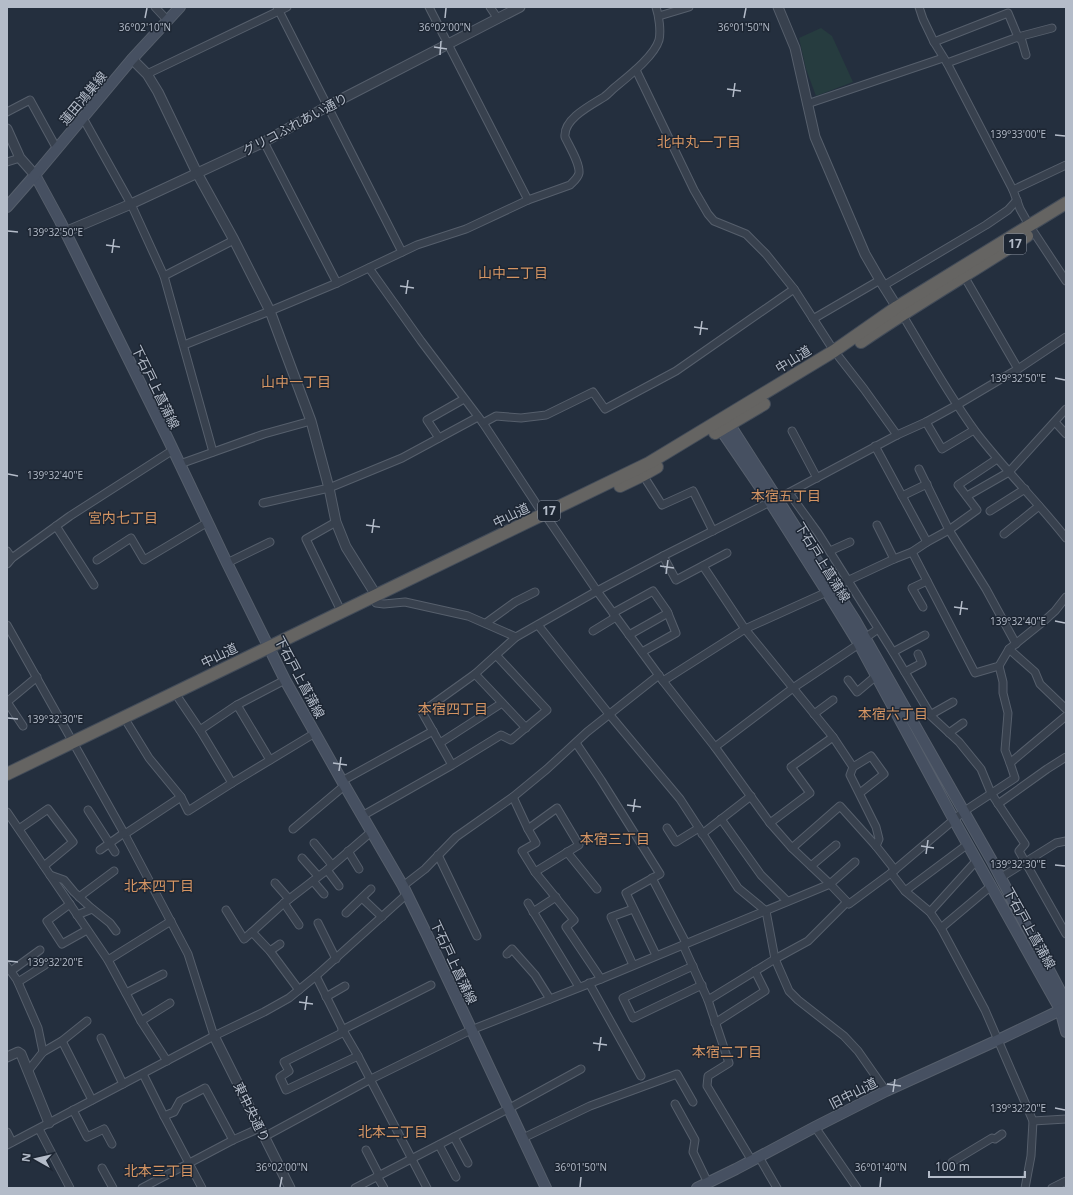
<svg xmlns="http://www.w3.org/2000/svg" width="1073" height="1195" viewBox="0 0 1073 1195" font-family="'Open Sans','Noto Sans JP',sans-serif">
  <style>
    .green { fill: #263c3f }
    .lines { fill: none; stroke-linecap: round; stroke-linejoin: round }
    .minor-casing { stroke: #565f6c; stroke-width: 9 }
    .tertiary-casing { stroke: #565f6c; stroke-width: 11 }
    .secondary-casing { stroke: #565f6c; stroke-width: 12 }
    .trunk-casing { stroke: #434c59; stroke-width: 14 }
    .minor { stroke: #38414e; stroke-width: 7 }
    .tertiary { stroke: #38414e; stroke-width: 9 }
    .secondary { stroke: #465061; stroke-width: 10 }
    .trunk { stroke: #656462; stroke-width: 12 }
    .ticks { fill: none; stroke: #b4bcc9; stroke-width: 1.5 }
    .labels { text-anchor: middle; stroke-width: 3; stroke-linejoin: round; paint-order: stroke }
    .shield { fill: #1d2633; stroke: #878f9c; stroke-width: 1 }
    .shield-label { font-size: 12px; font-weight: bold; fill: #b4bcc9 }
    .street-label { font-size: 13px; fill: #b4bcc9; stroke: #1d2633 }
    .neighbourhood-label { font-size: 14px; fill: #d59563; stroke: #1d2633 }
    .ticks-label { font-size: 10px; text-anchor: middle; fill: #b4bcc9; stroke: #1d2633; stroke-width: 3; stroke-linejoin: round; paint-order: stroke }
  </style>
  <rect width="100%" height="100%" fill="#242f3e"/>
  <path class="green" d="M821 28 832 36 853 82 816 96 806 69 799 38Z"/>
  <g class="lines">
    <defs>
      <g id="minor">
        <path d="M155 7 168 21"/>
        <path d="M277 7 402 252"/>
        <path d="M429 7 528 200"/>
        <path d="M490 7 498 19"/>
        <path d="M919 7 923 19 934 42 947 63 1013 190"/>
        <path d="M659 16 689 7"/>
        <path d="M934 42 1008 13 1018 37 1022 41 1026 55"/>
        <path d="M947 63 1018 37 1052 28"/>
        <path d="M636 70 694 190 708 214 714 221 746 234 766 254 794 289 834 351"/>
        <path d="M147 74 287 7"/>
        <path d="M807 104 943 58"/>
        <path d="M7 112 30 100 57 149"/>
        <path d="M83 118 131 204 164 276 213 452"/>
        <path d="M264 142 337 283"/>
        <path d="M7 162 20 158"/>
        <path d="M1066 165 1013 190 1020 209 1029 225 1066 281"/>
        <path d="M369 268 421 341 483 423 543 514 548 519 597 591 663 681 715 747 770 823 792 848 830 884 849 904 891 873 963 812 1015 778 1010 763 1005 750 1008 713 1003 693V682L999 666"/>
        <path d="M164 276 234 240"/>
        <path d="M964 276 1018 369"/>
        <path d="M883 286 986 225 1008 210 1017 200"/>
        <path d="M902 314C925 353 948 394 975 431 1003 468 1037 501 1066 538"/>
        <path d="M813 319 880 280"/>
        <path d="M184 345 270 311 337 283 417 245 466 229 528 200 570 185C573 182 578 178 579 173 580 163 569 146 565 137 563 119 591 105 604 97 607 95 610 92 613 89 626 78 654 57 659 40 661 31 659 16 656 7"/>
        <path d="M839 357 864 389 897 435"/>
        <path d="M926 422 942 449 974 430"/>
        <path d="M1055 422 1066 434"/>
        <path d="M483 423 496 416 521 418 546 415 593 392 605 409 676 371 794 289"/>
        <path d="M792 431 817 478"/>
        <path d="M439 438 427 420 464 399"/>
        <path d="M875 446 927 542"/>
        <path d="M180 464 264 434 311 421"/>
        <path d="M919 469 949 530 986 589 1016 644"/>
        <path d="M643 475 662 505 693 491 713 531"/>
        <path d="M789 493 818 533 893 652 932 717 959 742 981 769 991 793 1025 844 1019 851 1066 934"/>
        <path d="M902 496 927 484"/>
        <path d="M967 496 1009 472 1066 409"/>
        <path d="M777 499 897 435 926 422 957 405 1018 369 1066 337"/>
        <path d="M263 503 329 488 402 458 478 417"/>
        <path d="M990 511 1025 489"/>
        <path d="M336 522 306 539 341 611"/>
        <path d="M877 525 894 559"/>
        <path d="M56 526 94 585"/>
        <path d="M1004 534 1039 506"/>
        <path d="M7 551 12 558"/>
        <path d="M830 551 850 542"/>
        <path d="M912 552 975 673 999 666 1009 649 1044 621 1055 611 1066 597"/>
        <path d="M663 556 676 580 727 553"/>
        <path d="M97 560 131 538 144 560 208 522"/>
        <path d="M227 563 270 542"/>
        <path d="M7 564 12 558 70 516 173 450"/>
        <path d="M703 566 745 629 833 737 853 767"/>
        <path d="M834 587 894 559 912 552 927 542 949 530 977 510 958 485 997 459"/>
        <path d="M376 603 384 604 405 602 468 616 516 637 597 591 663 556 770 502"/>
        <path d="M923 607 912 588 927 581"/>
        <path d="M613 613 653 591 667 611 676 633 642 652"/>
        <path d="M486 623 515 602 535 592"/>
        <path d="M7 625 124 833 188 954 214 1036"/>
        <path d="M538 625 609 714 680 799 738 888 766 911 775 959 789 991 798 1000 844 1036 858 1051 886 1091"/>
        <path d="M593 631 616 617"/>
        <path d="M629 635 668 613"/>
        <path d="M865 638 878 629"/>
        <path d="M1009 649 1035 672 1040 684 1066 709"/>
        <path d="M893 652 925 635"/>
        <path d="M496 655 516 637"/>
        <path d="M905 672 922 663 918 654"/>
        <path d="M475 674 526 728"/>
        <path d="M848 680 857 692 876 676"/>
        <path d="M663 681 745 629 827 592"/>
        <path d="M179 699 200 730 232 783"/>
        <path d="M237 705 270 760"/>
        <path d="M814 714 833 700"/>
        <path d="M930 715 953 702"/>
        <path d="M128 724 149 758 181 797 188 811 232 783 315 733"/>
        <path d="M23 726 7 702 37 677"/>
        <path d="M200 730 237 705 285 680"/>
        <path d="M949 733 963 723"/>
        <path d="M440 743 502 703"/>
        <path d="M576 743 601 780 660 874 626 893 656 955"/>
        <path d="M715 747 793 688 859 644"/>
        <path d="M1010 763 1066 716"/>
        <path d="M342 781 433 731"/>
        <path d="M860 793 884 774 871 756 853 767 850 775 876 827 879 839 876 846"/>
        <path d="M513 797 528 829 536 843 522 851 535 872 574 920 566 927 601 979"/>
        <path d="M998 804 1047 769 1066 757"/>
        <path d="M88 810 115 852"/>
        <path d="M7 812 108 960 141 1021 167 1061"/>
        <path d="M362 816 452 765 422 712 475 674 496 655 547 710 524 729 511 740 501 735 452 765"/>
        <path d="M721 819 761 875 787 901"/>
        <path d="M770 823 810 793 791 767 833 737"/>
        <path d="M667 828 676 842 699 828"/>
        <path d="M19 829 48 809 73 842 44 866"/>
        <path d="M293 829 344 786"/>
        <path d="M528 829 557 808 579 845 535 872"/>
        <path d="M125 834 181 797"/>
        <path d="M702 834 751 796"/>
        <path d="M314 843 332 865"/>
        <path d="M792 848 840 806 876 846 895 870"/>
        <path d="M100 850 124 833"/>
        <path d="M348 851 359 869"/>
        <path d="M567 852 597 889"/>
        <path d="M438 855 477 936"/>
        <path d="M302 858 318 876"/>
        <path d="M811 866 836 845"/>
        <path d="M327 870 339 886"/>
        <path d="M891 873 905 891 930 912 941 928 985 1010 1033 1121 1031 1156 1025 1188"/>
        <path d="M50 875 64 880 74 892 90 907 110 923 116 931"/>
        <path d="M652 878 686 943"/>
        <path d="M1000 878 1056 843 1066 841"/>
        <path d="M313 881 324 894"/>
        <path d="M275 883 289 899"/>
        <path d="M403 886 425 869 456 837 513 797 547 769 587 732 659 675"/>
        <path d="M905 891 968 844"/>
        <path d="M79 897 114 871"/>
        <path d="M362 898 382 917"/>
        <path d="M284 903 299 925"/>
        <path d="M528 903 579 987"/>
        <path d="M70 904 47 921 62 944 87 930"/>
        <path d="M633 909 611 917 633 965"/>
        <path d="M226 910 244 939 252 932"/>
        <path d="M533 912 556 897"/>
        <path d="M930 912 977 860"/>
        <path d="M346 913 371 889"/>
        <path d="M77 915 92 909"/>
        <path d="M318 923 336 959"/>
        <path d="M941 928 991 886"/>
        <path d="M683 945 708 1000 729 1063 708 1076 707 1086 752 1161"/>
        <path d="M270 951 280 944"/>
        <path d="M507 954 512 949 535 975 550 999"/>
        <path d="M108 960 171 921"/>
        <path d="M7 966 17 980 38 1028 43 1052"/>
        <path d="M693 966 623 998 633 1018 702 985"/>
        <path d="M11 971 40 950"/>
        <path d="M316 976 344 1032 358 1056 427 1188"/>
        <path d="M18 982 45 965"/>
        <path d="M589 983 641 1076"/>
        <path d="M299 990 270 951 252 932 284 903 327 870 371 832"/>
        <path d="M126 993 163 974"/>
        <path d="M326 997 345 986"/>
        <path d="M708 1000 775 959 808 941 847 902"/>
        <path d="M141 1021 170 1003"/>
        <path d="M715 1023 765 991 755 971"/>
        <path d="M342 1030 431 985"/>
        <path d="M344 1032 284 1062 289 1071 280 1077 286 1090 358 1056"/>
        <path d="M101 1038 123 1084"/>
        <path d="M62 1041 92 1100"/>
        <path d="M28 1071 43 1052 62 1041 87 1021"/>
        <path d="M143 1074 164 1116 202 1188"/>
        <path d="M675 1104 695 1140 693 1152 708 1183"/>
        <path d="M73 1110 87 1137 104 1129 112 1144"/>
        <path d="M164 1116 174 1112 180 1101 205 1088 233 1140"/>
        <path d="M1033 1121 1066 1119"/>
        <path d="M815 1127 857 1188"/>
        <path d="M39 1129 70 1188"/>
        <path d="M7 1132 12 1142"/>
        <path d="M264 1137 371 1079 471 1030 601 979 830 884 855 862"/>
        <path d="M454 1137 468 1163"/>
        <path d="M523 1138 590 1106 677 1074 693 1102"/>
        <path d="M7 1145 214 1036 264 1012 289 998 316 976 407 894"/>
        <path d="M439 1145 456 1177"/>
        <path d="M366 1150 379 1175"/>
        <path d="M759 1157 777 1188"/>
        <path d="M952 1162 992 1138 995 1139 1002 1134"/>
        <path d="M102 1168 113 1188"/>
        <path d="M377 1176 384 1188"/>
        <path d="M142 1188 233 1140 260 1128"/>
        <path d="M355 1188 508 1109 581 1069"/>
        <path d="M1052 1188 1066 1181"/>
      </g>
      <g id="tertiary">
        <path d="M778 7 795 48 815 137 865 254 880 280 900 312"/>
        <path d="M132 59 147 74 158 92 197 173 234 240 270 311 311 421 329 488 336 522 346 547 376 595"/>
        <path d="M7 129 20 158 35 175"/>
        <path d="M65 232 131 204 264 142 328 106 520 7"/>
        <path d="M214 1036 290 1188"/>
        <path d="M7 1057 18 1052 21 1054 49 1123"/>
      </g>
      <g id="secondary">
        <path d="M35 175 60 221 167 437 227 563 285 680 342 781 403 886 427 935 546 1188"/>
        <path d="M7 207 35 175 132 59 180 7"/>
        <path d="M1066 1002 992 861 855 620 730 425 720 421 721 430 770 502 827 592 859 644 954 820 1066 1020"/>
        <path d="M1061 1013 1066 1032"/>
        <path d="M697 1188 736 1169 815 1127 886 1091 998 1040 1065 1008"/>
      </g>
      <g id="trunk">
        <path d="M861 342C915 305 972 272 1027 236"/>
        <path d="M715 433 764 404"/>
        <path d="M620 486 643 475 657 467"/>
        <path d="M7 774 649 463 834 351 897 307 1066 203"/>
      </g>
    </defs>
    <use href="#minor" class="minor-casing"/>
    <use href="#tertiary" class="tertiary-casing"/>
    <use href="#secondary" class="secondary-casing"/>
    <use href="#trunk" class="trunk-casing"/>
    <use href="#minor" class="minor"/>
    <use href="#tertiary" class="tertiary"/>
    <use href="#secondary" class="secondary"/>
    <use href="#trunk" class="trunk"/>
  </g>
  <path class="ticks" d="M145 18 147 8M445 18 446 8M744 18 746 8M434 47 447 49M440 55 441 41M727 89 741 91M733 97 735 83M1055 135 1065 136M8 231 18 232M106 245 120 247M112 253 114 239M400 286 414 288M406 294 408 280M694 327 708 329M700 335 702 321M1055 378 1065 380M8 474 18 476M366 525 380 527M372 533 374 519M660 566 674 568M666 574 668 560M954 607 968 609M960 615 962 601M1055 621 1065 623M8 718 18 719M333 763 347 765M339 771 341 757M627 805 641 807M633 812 635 799M921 846 934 848M926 854 928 840M1055 865 1065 866M8 961 18 962M299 1002 313 1004M305 1010 307 996M593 1043 607 1045M599 1051 601 1037M887 1084 901 1086M893 1092 895 1079M1055 1108 1065 1110M280 1187 282 1177M580 1187 581 1177M880 1187 881 1177"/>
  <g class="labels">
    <g class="shield">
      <rect x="1004" y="234" width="22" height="20" rx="3"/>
      <rect x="538" y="501" width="22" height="20" rx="3"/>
    </g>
    <g class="shield-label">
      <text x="1015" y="248">17</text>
      <text x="549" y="515">17</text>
    </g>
    <g class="street-label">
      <text transform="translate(83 98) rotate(-50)" y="5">蓮田鴻巣線</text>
      <text transform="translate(295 124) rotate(-28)" y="5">グリコふれあい通り</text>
      <text transform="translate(793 359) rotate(-32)" y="5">中山道</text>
      <text transform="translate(156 387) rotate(64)" y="5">下石戸上菖蒲線</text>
      <text transform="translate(511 515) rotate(-26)" y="5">中山道</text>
      <text transform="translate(823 562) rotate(58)" y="5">下石戸上菖蒲線</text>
      <text transform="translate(219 655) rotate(-26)" y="5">中山道</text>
      <text transform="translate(300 677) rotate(62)" y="5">下石戸上菖蒲線</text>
      <text transform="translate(1030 928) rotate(61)" y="5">下石戸上菖蒲線</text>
      <text transform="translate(454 962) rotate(65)" y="5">下石戸上菖蒲線</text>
      <text transform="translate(853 1093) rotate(-27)" y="5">旧中山道</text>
      <text transform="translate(252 1112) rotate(64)" y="5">東中央通り</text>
    </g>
    <g class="neighbourhood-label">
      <text x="699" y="147">北中丸一丁目</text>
      <text x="513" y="278">山中二丁目</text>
      <text x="296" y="387">山中一丁目</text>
      <text x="786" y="501">本宿五丁目</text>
      <text x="123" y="523">宮内七丁目</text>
      <text x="453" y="714">本宿四丁目</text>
      <text x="893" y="719">本宿六丁目</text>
      <text x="615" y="844">本宿三丁目</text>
      <text x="159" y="891">北本四丁目</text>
      <text x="727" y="1057">本宿二丁目</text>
      <text x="393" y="1137">北本二丁目</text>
      <text x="159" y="1176">北本三丁目</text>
    </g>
  </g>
  <g class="ticks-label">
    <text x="145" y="31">36°02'10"N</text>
    <text x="445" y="31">36°02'00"N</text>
    <text x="744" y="31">36°01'50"N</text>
    <text x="1018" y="138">139°33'00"E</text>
    <text x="55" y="236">139°32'50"E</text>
    <text x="1018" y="382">139°32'50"E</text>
    <text x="55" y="479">139°32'40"E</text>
    <text x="1018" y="625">139°32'40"E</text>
    <text x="55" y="723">139°32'30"E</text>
    <text x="1018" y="868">139°32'30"E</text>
    <text x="55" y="966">139°32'20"E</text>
    <text x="1018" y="1112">139°32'20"E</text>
    <text x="282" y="1171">36°02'00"N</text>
    <text x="581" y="1171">36°01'50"N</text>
    <text x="881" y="1171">36°01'40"N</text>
  </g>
  <rect width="1073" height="1195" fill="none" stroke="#b4bcc9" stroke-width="16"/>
  <g transform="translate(36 1159) rotate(278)" stroke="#1d2633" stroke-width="3" paint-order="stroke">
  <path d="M0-3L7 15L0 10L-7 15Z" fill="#b4bcc9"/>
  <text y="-6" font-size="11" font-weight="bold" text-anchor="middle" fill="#b4bcc9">N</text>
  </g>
  <path d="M929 1171v6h96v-6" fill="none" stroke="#b4bcc9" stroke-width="2"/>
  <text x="935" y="1171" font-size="12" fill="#b4bcc9" stroke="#1d2633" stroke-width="3" paint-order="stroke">100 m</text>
</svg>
